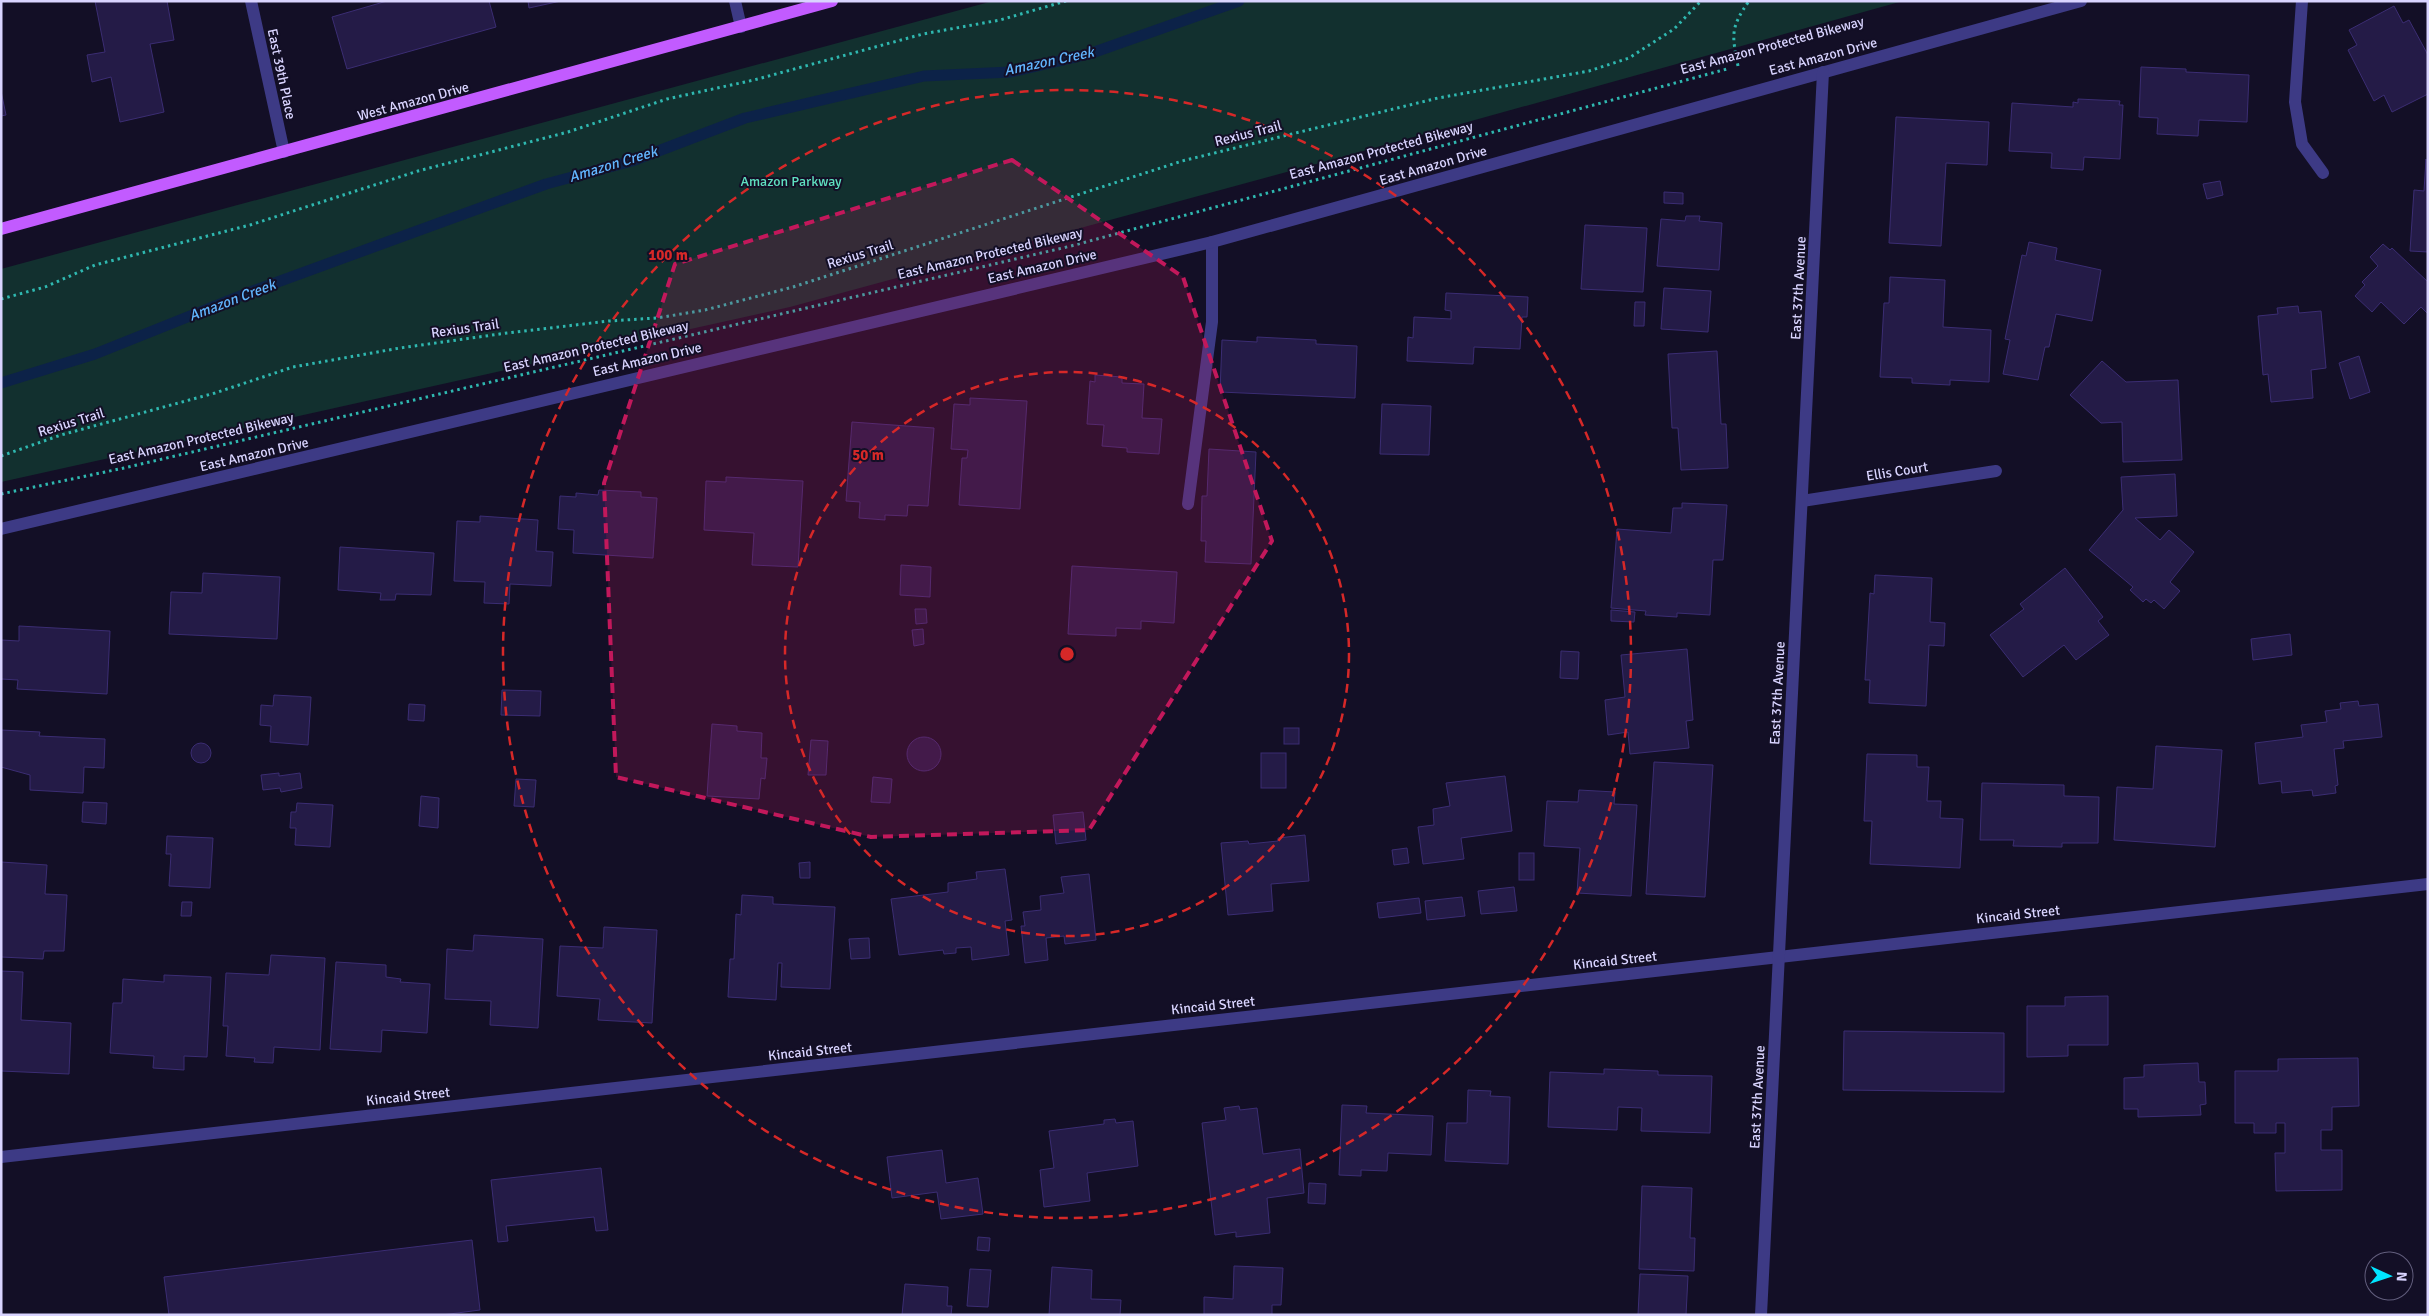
<svg xmlns="http://www.w3.org/2000/svg" width="2429" height="1316" viewBox="0 0 2429 1316" font-family="Signika,sans-serif">
  <style>
    .green { fill: #12302f }
    .lines { fill: none; stroke-linecap: round; stroke-linejoin: round }
    .stream { stroke: #0c2248; stroke-width: 11 }
    .building { fill: #241b47; stroke: #3b2d73 }
    .path { stroke: #2fb8b0; stroke-width: 3; stroke-dasharray: 2.5 4; stroke-linecap: butt }
    .minor { stroke: #3d3a85; stroke-width: 12 }
    .major { stroke: #c25bff; stroke-width: 12 }
    .marked { fill: #c2185b; fill-opacity: 0.2; stroke: #c2185b; stroke-width: 4; stroke-dasharray: 10 6; stroke-linejoin: round }
    .ring { fill: none; stroke: #d62828; stroke-width: 2.5; stroke-dasharray: 9 6 }
    .labels { text-anchor: middle; stroke-width: 4; stroke-linejoin: round; paint-order: stroke }
    .street-label { font-size: 14px; fill: #d9d4ff; stroke: #130f26 }
    .park-label { font-size: 14px; fill: #5fe0c0; stroke: #130f26 }
    .water-label { font-size: 15px; font-style: italic; fill: #62b6ff; stroke: #130f26 }
    .centre { fill: #d62828; stroke: #130f26; stroke-width: 2.5 }
    .ring-label { font-size: 15px; text-anchor: middle; font-weight: bold; fill: #d62828; stroke: #130f26; stroke-width: 4; stroke-linejoin: round; paint-order: stroke }
  </style>
  <rect width="100%" height="100%" fill="#130f26"/>
  <path class="green" d="M993 1H1903L1342 157 790 307 1 482V269Z"/>
  <g class="lines">
    <path class="stream" d="M1 383 95 354 250 292 546 184 632 161 745 118 924 76 1011 72 1089 54 1239 1"/>
  </g>
  <g class="building">
    <path d="M95 1H167L174 40 150 44 164 112 120 122 111 77 92 82 87 55 105 52Z"/>
    <path d="M387 1H489L496 27 347 69 332 17Z"/>
    <path d="M528 1H561L529 8Z"/>
    <path d="M2394 6 2403 23 2409 20 2428 55V94L2392 112 2384 95 2374 101 2348 50 2357 45 2349 30Z"/>
    <path d="M2141 67 2186 69V72L2249 75 2247 122 2199 120 2198 136 2157 134 2158 118 2139 117Z"/>
    <path d="M1 91 6 115 1 116Z"/>
    <path d="M2078 99 2120 101 2119 105H2123L2120 159 2084 157 2083 170 2051 168 2052 153 2009 151 2012 103 2073 107V102L2078 103Z"/>
    <path d="M1896 117 1989 122 1987 165 1946 163 1941 246 1889 243Z"/>
    <path d="M2426 159 2428 252 2410 251 2414 190 2424 191Z"/>
    <path d="M2220 181 2223 195 2207 199 2203 184Z"/>
    <path d="M1664 192 1683 193V204L1664 203Z"/>
    <path d="M1686 216H1700L1699 221 1722 223 1719 270 1657 266 1661 219 1685 221Z"/>
    <path d="M1585 225 1647 228 1643 292 1581 289Z"/>
    <path d="M2029 242 2057 248 2055 260 2101 270 2092 321 2056 314 2049 347H2045L2038 380 2003 374 2010 340 2005 339 2022 255 2026 256Z"/>
    <path d="M2383 244 2390 250 2392 248 2428 282V314L2421 307 2404 324 2381 302 2372 312 2355 296 2365 285 2362 282 2378 266 2370 257Z"/>
    <path d="M1890 277 1945 280 1943 327 1991 330 1989 382 1950 380V385L1912 383V378L1880 377 1884 303H1889Z"/>
    <path d="M1664 288 1711 291 1708 332 1661 329Z"/>
    <path d="M1446 293 1528 297 1527 317H1522L1520 349 1474 347 1473 364 1407 361 1408 337 1413 338 1414 317 1451 319V311L1445 310Z"/>
    <path d="M1635 302H1645L1644 326H1634Z"/>
    <path d="M2298 306 2299 313 2321 311 2326 368 2311 370 2313 398 2271 402 2268 374 2263 375 2258 316 2278 314 2277 308Z"/>
    <path d="M1257 337 1316 340V344L1357 346 1355 398 1220 392 1222 340 1257 342Z"/>
    <path d="M1717 351 1721 424H1726L1728 468 1681 470 1678 428H1672L1668 354Z"/>
    <path d="M2359 356 2370 392 2350 399 2339 363Z"/>
    <path d="M2102 361 2126 382 2178 380 2182 460 2123 462 2122 422 2101 423 2070 395Z"/>
    <path d="M1095 375 1122 377V383L1144 384 1142 418 1162 419 1159 454 1127 452V448L1102 446 1104 425 1087 424 1090 381 1095 382Z"/>
    <path d="M970 398 1027 401 1020 509 959 505 962 458H967L968 450 951 449 954 404 970 405Z"/>
    <path d="M1382 404 1431 406 1429 455 1380 454Z"/>
    <path d="M852 422 934 428 928 506 908 505 907 516 885 515V520L859 518 860 502 846 501Z"/>
    <path d="M1209 449 1256 452 1251 564 1205 562 1206 541H1201L1202 496H1207Z"/>
    <path d="M2175 474 2177 516 2135 518 2160 540 2169 530 2194 552 2170 582 2180 591 2164 609 2154 600 2151 603 2146 599 2143 602 2130 590 2133 587 2089 550 2123 510 2121 477Z"/>
    <path d="M726 477 803 481 798 567 752 565 754 533 704 530 706 481 726 482Z"/>
    <path d="M599 490 641 492V497L657 498 653 558 573 553 574 530 558 529 560 496 576 497V493L598 495Z"/>
    <path d="M1682 503 1727 505 1723 560H1713L1710 615 1677 613V617L1645 615 1646 611 1611 608 1617 529 1671 533 1673 508H1682Z"/>
    <path d="M480 516 538 520 536 551 553 552 551 586 510 584 509 604 484 603 485 582 454 581 457 521 480 522Z"/>
    <path d="M340 547 434 553 431 595 396 594 395 600H380L381 593 338 590Z"/>
    <path d="M901 565 931 567 930 597 900 595Z"/>
    <path d="M1072 566 1177 572 1174 623 1141 621V629L1116 628V636L1068 634Z"/>
    <path d="M2065 568 2103 617 2098 621 2109 635 2076 660 2064 645 2023 677 1990 635 2024 609 2020 604Z"/>
    <path d="M203 573 280 577 277 639 169 634 171 592 202 593Z"/>
    <path d="M1875 575 1932 578 1930 622 1945 623 1944 646 1929 645 1926 706 1869 703 1870 680H1865L1870 593 1874 594Z"/>
    <path d="M915 609H926L927 623 916 624Z"/>
    <path d="M1611 610 1635 612 1634 622 1611 621Z"/>
    <path d="M19 626 110 631 107 694 17 689 18 680 1 679V640L19 641Z"/>
    <path d="M923 629 924 644 914 646 912 630Z"/>
    <path d="M2290 634 2292 655 2253 660 2251 639Z"/>
    <path d="M1687 649 1693 720 1686 721 1689 748 1630 754 1628 732 1608 735 1605 700 1625 697 1621 655Z"/>
    <path d="M1561 651 1579 652 1578 679 1560 678Z"/>
    <path d="M502 690 541 691 540 716 501 715Z"/>
    <path d="M274 695 311 697 308 745 270 742 271 726 260 725 261 705 273 706Z"/>
    <path d="M2358 701 2359 706 2378 704 2382 737 2343 741 2344 748 2334 749 2338 785 2335 786 2336 793 2313 796 2312 790 2282 793 2281 781 2259 784 2255 743 2303 737 2301 725 2327 722 2325 711 2341 709 2340 703Z"/>
    <path d="M409 704 425 705 424 721 408 720Z"/>
    <path d="M712 724 737 726V731L762 733 761 758H767L765 779 761 778 759 799 707 796Z"/>
    <rect x="1284" y="728" width="15" height="16"/>
    <path d="M1 730 40 732 39 736 105 739 104 768 84 767 83 793 30 790V775L1 767Z"/>
    <circle cx="924" cy="754" r="17"/>
    <path d="M811 740 828 741 826 775H808Z"/>
    <circle cx="201" cy="753" r="10"/>
    <path d="M2156 746 2222 750 2215 847 2114 840 2117 787 2153 789Z"/>
    <rect x="1261" y="753" width="25" height="35"/>
    <path d="M1867 754 1917 755V767H1929L1927 801H1941L1940 818 1963 819 1960 868 1870 864 1872 821H1864Z"/>
    <path d="M1654 762 1713 765 1705 897 1646 894Z"/>
    <path d="M279 773V776L300 773 302 788 281 792 280 788 263 790 261 775Z"/>
    <path d="M1505 776 1512 831 1461 838 1464 859 1423 864 1418 827 1434 825 1433 809 1450 806 1446 783Z"/>
    <path d="M873 777 892 779 890 803 871 802Z"/>
    <path d="M516 779 536 780 534 807 514 806Z"/>
    <path d="M1982 783 2064 785V796L2099 797 2098 843H2062V847L2013 846 2014 840H1980Z"/>
    <path d="M1579 790 1615 792 1614 804 1637 805 1631 896 1577 893 1580 848 1544 846 1547 801 1578 802Z"/>
    <path d="M421 796 439 798 438 828 419 826Z"/>
    <path d="M83 802 107 803 106 824 82 822Z"/>
    <path d="M297 803 333 805 330 847 295 845 296 828H290L291 812H296Z"/>
    <path d="M1083 812 1086 840 1056 844 1053 815Z"/>
    <path d="M1305 835 1309 881 1271 884 1273 911 1228 915 1221 843 1248 841 1249 844 1278 841V838Z"/>
    <path d="M167 836 213 838 210 888 169 886 171 854H166Z"/>
    <path d="M1407 848 1409 863 1394 865 1392 850Z"/>
    <rect x="1519" y="853" width="15" height="27"/>
    <path d="M1 862 47 865 45 894 67 895 64 951H44L43 959 1 957Z"/>
    <path d="M810 862V878H800L799 863Z"/>
    <path d="M1005 869 1012 920 1005 921 1009 955 972 960 971 947 956 948V953L944 954 943 950 899 955 891 899 948 892V883L977 879 976 872Z"/>
    <path d="M1089 874 1096 940 1065 944 1064 936 1046 938 1048 960 1025 963 1021 926H1025L1023 912 1041 910 1040 896 1064 893 1061 877Z"/>
    <path d="M1514 887 1517 911 1481 914 1478 891Z"/>
    <path d="M742 895 773 897V904L835 907 830 989 781 987 782 963H778L776 1000 728 997 730 959H734L736 914 741 915Z"/>
    <path d="M1462 897 1465 916 1427 920 1425 901Z"/>
    <path d="M1419 898 1421 913 1379 918 1377 903Z"/>
    <path d="M182 902H192L191 916H181Z"/>
    <path d="M604 927 657 930 652 1023 598 1020 600 999 557 996 560 946 603 948Z"/>
    <path d="M474 935 543 939 538 1028 490 1025 491 1001 445 999 447 949 473 951Z"/>
    <path d="M869 938 870 958 851 959 849 939Z"/>
    <path d="M271 955 325 958 320 1050 274 1047 273 1063 254 1062 255 1058 226 1056 228 1026H223L226 973 269 975Z"/>
    <path d="M336 962 386 965V977L401 979 400 982 430 984 427 1033 382 1030 381 1052 330 1049Z"/>
    <path d="M1 971 23 972 21 1020 71 1023 69 1074 1 1071Z"/>
    <path d="M164 975 211 977 207 1057 184 1056V1070L153 1068 154 1056 110 1053 113 1003H122L123 979 164 982Z"/>
    <path d="M2108 996V1045H2068V1056L2027 1057V1006H2065V997Z"/>
    <path d="M1844 1031 2004 1033V1092L1843 1090Z"/>
    <path d="M2358 1058 2359 1106 2332 1107V1130H2321V1150H2342V1190L2276 1191 2275 1153H2285V1123H2276V1133H2254V1123H2235V1071H2278V1059Z"/>
    <path d="M2198 1063 2199 1082H2205L2206 1104 2200 1105 2201 1115 2138 1117V1109H2124V1078L2144 1077V1065Z"/>
    <path d="M1604 1069 1658 1071V1075L1712 1076 1710 1133 1641 1131 1642 1108 1618 1107 1617 1130 1548 1127 1550 1072 1604 1074Z"/>
    <path d="M1468 1090 1491 1091 1490 1096 1510 1097 1508 1164 1445 1161 1447 1123H1467Z"/>
    <path d="M1342 1105 1367 1106 1366 1113 1433 1116 1431 1155 1388 1153 1387 1171 1361 1170V1176L1339 1175Z"/>
    <path d="M1239 1106 1240 1110 1257 1108 1263 1154 1300 1149 1304 1193 1267 1198 1270 1233 1236 1237V1232L1215 1235 1202 1123 1226 1120 1224 1108Z"/>
    <path d="M1115 1119 1116 1123 1133 1121 1138 1166 1087 1173 1090 1201 1044 1207 1040 1170 1054 1168 1049 1131 1104 1124V1120Z"/>
    <path d="M942 1150 946 1183 978 1178 983 1214 941 1219 937 1192 892 1198 887 1157Z"/>
    <path d="M601 1168 608 1230 596 1231 594 1217 506 1226 508 1241 498 1242 491 1180Z"/>
    <path d="M1309 1183 1326 1184 1325 1204 1308 1203Z"/>
    <path d="M1642 1186 1692 1188 1690 1238H1695L1694 1271 1639 1269Z"/>
    <path d="M978 1237 990 1238 989 1251 977 1250Z"/>
    <path d="M472 1240 480 1310 442 1315H169L164 1277Z"/>
    <path d="M1234 1266 1283 1268 1281 1305H1272V1315H1204V1297L1233 1299Z"/>
    <path d="M1052 1267 1092 1270 1091 1299 1121 1300 1120 1315H1049Z"/>
    <path d="M970 1269 991 1270 988 1307 967 1306Z"/>
    <path d="M1640 1274 1688 1276 1686 1315H1638Z"/>
    <path d="M905 1284 948 1287 947 1306H952L951 1315H902Z"/>
  </g>
  <g class="lines">
    <g class="path">
      <path d="M1738 66C1732 35 1730 28 1749 1"/>
      <path d="M1 299 45 287 95 265 250 225 418 171 568 132 667 99 754 80 923 34 1000 20 1066 1"/>
      <path d="M1 456 61 435 215 393 293 367 400 348 507 333 609 321 657 318 705 310 793 287 1182 161 1438 98 1589 71 1629 58 1674 29 1701 1"/>
      <path d="M1 494 124 468 1071 246 1727 69"/>
    </g>
    <g class="minor">
      <path d="M251 1 284 152"/>
      <path d="M735 1 741 27"/>
      <path d="M2302 1 2295 102 2302 144 2323 173"/>
      <path d="M1802 501 1996 471"/>
      <path d="M1188 504 1212 322V242"/>
      <path d="M1 529 1212 242 2081 1"/>
      <path d="M1 1157 2428 884"/>
      <path d="M1761 1315 1823 72"/>
    </g>
    <path class="major" d="M1 229 832 1"/>
  </g>
  <path class="marked" d="M1012 160 1183 277 1272 541 1089 830 871 837 616 777 604 483 675 264Z"/>
  <g class="ring">
    <circle cx="1067" cy="654" r="282"/>
    <circle cx="1067" cy="654" r="564"/>
  </g>
  <g class="labels">
    <g class="street-label">
      <text transform="translate(1772 45) rotate(-15)" y="5">East Amazon Protected Bikeway</text>
      <text transform="translate(1823 56) rotate(-15)" y="5">East Amazon Drive</text>
      <text transform="translate(282 74) rotate(78)" y="5">East 39th Place</text>
      <text transform="translate(413 101) rotate(-15)" y="5">West Amazon Drive</text>
      <text transform="translate(1248 133) rotate(-14)" y="5">Rexius Trail</text>
      <text transform="translate(1381 150) rotate(-15)" y="5">East Amazon Protected Bikeway</text>
      <text transform="translate(1433 165) rotate(-16)" y="5">East Amazon Drive</text>
      <text transform="translate(990 253) rotate(-13)" y="5">East Amazon Protected Bikeway</text>
      <text transform="translate(860 254) rotate(-17)" y="5">Rexius Trail</text>
      <text transform="translate(1042 266) rotate(-13)" y="5">East Amazon Drive</text>
      <text transform="translate(1798 288) rotate(-87)" y="5">East 37th Avenue</text>
      <text transform="translate(465 328) rotate(-8)" y="5">Rexius Trail</text>
      <text transform="translate(596 346) rotate(-13)" y="5">East Amazon Protected Bikeway</text>
      <text transform="translate(647 359) rotate(-13)" y="5">East Amazon Drive</text>
      <text transform="translate(71 422) rotate(-17)" y="5">Rexius Trail</text>
      <text transform="translate(201 438) rotate(-13)" y="5">East Amazon Protected Bikeway</text>
      <text transform="translate(254 454) rotate(-13)" y="5">East Amazon Drive</text>
      <text transform="translate(1897 471) rotate(-9)" y="5">Ellis Court</text>
      <text transform="translate(1777 693) rotate(-87)" y="5">East 37th Avenue</text>
      <text transform="translate(2018 914) rotate(-6)" y="5">Kincaid Street</text>
      <text transform="translate(1615 960) rotate(-6)" y="5">Kincaid Street</text>
      <text transform="translate(1213 1005) rotate(-6)" y="5">Kincaid Street</text>
      <text transform="translate(810 1051) rotate(-6)" y="5">Kincaid Street</text>
      <text transform="translate(408 1096) rotate(-6)" y="5">Kincaid Street</text>
      <text transform="translate(1757 1097) rotate(-87)" y="5">East 37th Avenue</text>
    </g>
    <g class="park-label">
      <text x="791" y="186">Amazon Parkway</text>
    </g>
    <g class="water-label">
      <text transform="translate(1049 61) rotate(-12)" y="5">Amazon Creek</text>
      <text transform="translate(613 164) rotate(-17)" y="5">Amazon Creek</text>
      <text transform="translate(232 300) rotate(-21)" y="5">Amazon Creek</text>
    </g>
  </g>
  <circle cx="1067" cy="654" r="8" class="centre"/>
  <g class="ring-label">
    <text x="668" y="260">100 m</text>
    <text x="868" y="460">50 m</text>
  </g>
  <rect width="2429" height="1316" fill="none" stroke="#d9d4ff" stroke-width="5"/>
  <g transform="translate(2389 1276) rotate(93)"><circle r="24" fill="#130f26" stroke="#625e7d"/>
  <path d="M0-4L9 19L0 12L-9 19Z" fill="#00e5ff"/>
  <text y="-8" font-size="14" font-weight="bold" text-anchor="middle" fill="#d9d4ff">N</text>
  </g>
</svg>
